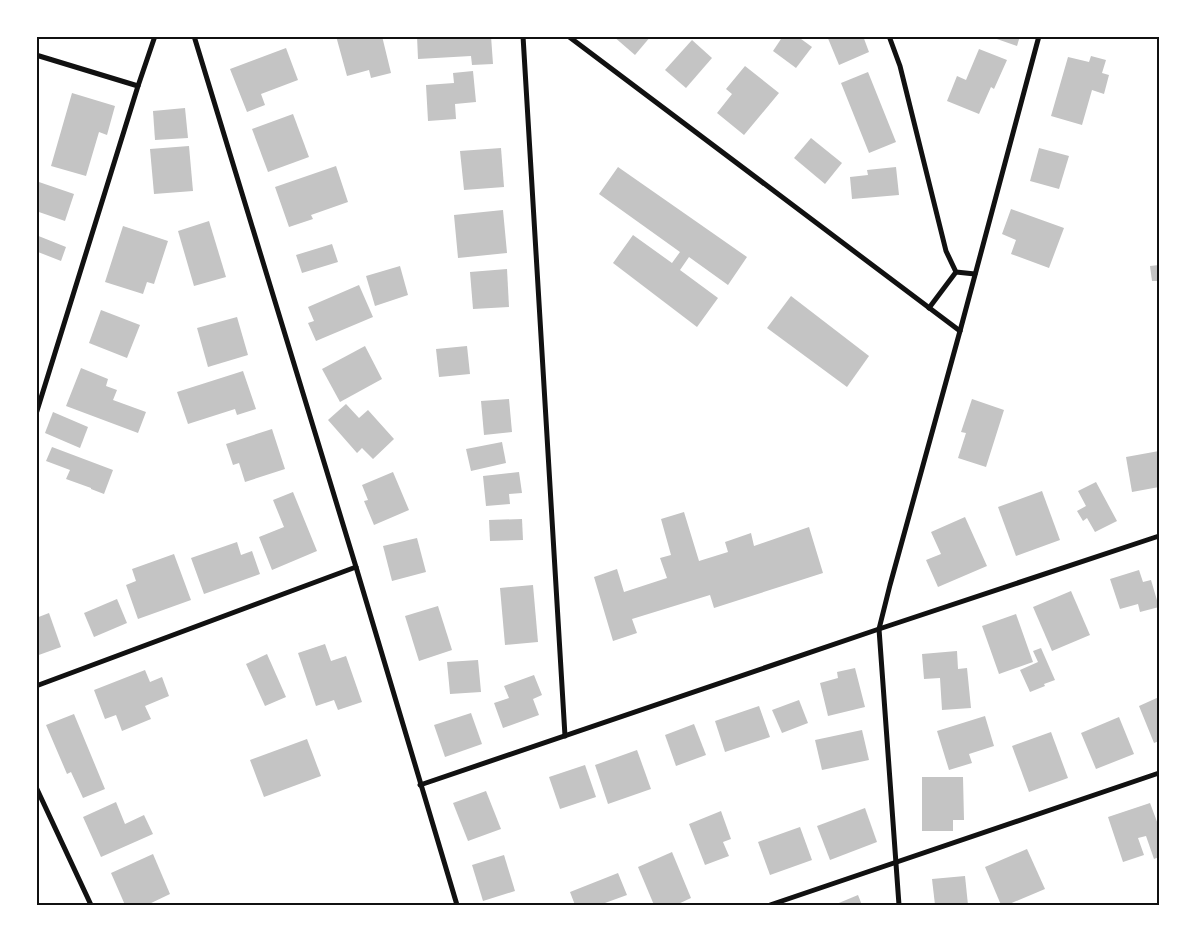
<svg xmlns="http://www.w3.org/2000/svg" width="1195" height="941" viewBox="0 0 1195 941" font-family="Helvetica,sans-serif">
  <style>
    .building { fill: #c4c4c4 }
    .lines { fill: none; stroke-linecap: round; stroke-linejoin: round }
    .minor { stroke: #111; stroke-width: 5 }
    .neatline { fill: none; stroke: #111; stroke-width: 2 }
  </style>
  <rect width="100%" height="100%" fill="#fff"/>
  <g class="building">
    <path d="M336 36H382L391 73 371 78 369 70 347 76Z"/>
    <path d="M417 36H491L493 64 472 65 471 56 418 59Z"/>
    <path d="M613 36H651L635 55Z"/>
    <path d="M783 36H797L812 47 796 68 773 51Z"/>
    <path d="M827 36H863L869 52 839 65Z"/>
    <path d="M995 36H1020L1017 46 994 38Z"/>
    <path d="M692 40 712 58 686 88 665 70Z"/>
    <path d="M286 48 298 80 261 94 265 105 247 112 230 69Z"/>
    <path d="M979 49 1007 60 994 89 991 87 979 114 947 101 957 76 966 80Z"/>
    <path d="M1091 56 1106 60 1102 73 1109 75 1104 94 1092 90 1082 125 1051 116 1068 57 1089 62Z"/>
    <path d="M745 66 779 93 744 135 717 113 732 94 726 89Z"/>
    <path d="M473 71 476 102 455 104 456 119 428 121 426 85 454 83 453 73Z"/>
    <path d="M868 72 896 142 869 153 841 83Z"/>
    <path d="M72 93 115 106 107 135 99 132 86 176 51 166Z"/>
    <path d="M185 108 188 138 155 140 153 111Z"/>
    <path d="M293 114 309 157 268 172 252 129Z"/>
    <path d="M811 138 842 163 825 184 794 158Z"/>
    <path d="M189 146 193 191 154 194 150 149Z"/>
    <path d="M501 148 504 187 464 190 460 151Z"/>
    <path d="M1039 148 1069 156 1059 189 1030 181Z"/>
    <path d="M336 166 348 202 311 215 313 219 289 227 275 187Z"/>
    <path d="M618 167 747 257 728 285 689 257 680 270 718 298 697 327 613 263 633 235 672 263 680 252 599 194Z"/>
    <path d="M896 167 899 195 852 199 850 177 868 175 867 170Z"/>
    <path d="M36 181 74 194 65 221 36 211Z"/>
    <path d="M1011 209 1064 228 1049 268 1011 254 1016 240 1002 234Z"/>
    <path d="M503 210 507 253 458 258 454 215Z"/>
    <path d="M209 221 226 277 194 286 178 231Z"/>
    <path d="M123 226 168 241 154 284 147 282 143 294 105 282Z"/>
    <path d="M36 235 66 247 61 261 38 252 36 255Z"/>
    <path d="M332 244 338 262 302 273 296 255Z"/>
    <path d="M1159 265V281H1152L1150 266Z"/>
    <path d="M400 266 408 295 375 306 366 276Z"/>
    <path d="M507 269 509 307 473 309 470 272Z"/>
    <path d="M359 285 373 317 316 341 308 323 314 321 308 307Z"/>
    <path d="M791 296 869 356 847 387 767 328Z"/>
    <path d="M101 310 140 325 127 358 89 343Z"/>
    <path d="M237 317 248 355 208 367 197 328Z"/>
    <path d="M365 346 382 379 340 402 322 369Z"/>
    <path d="M467 346 470 374 439 377 436 349Z"/>
    <path d="M81 368 108 379 106 386 117 390 113 400 146 412 138 433 66 406Z"/>
    <path d="M243 371 256 409 237 415 235 409 188 424 177 392Z"/>
    <path d="M509 399 512 432 484 435 481 401Z"/>
    <path d="M972 399 1004 410 986 467 958 458 966 433 961 432Z"/>
    <path d="M346 404 359 418 368 410 394 439 373 459 362 448 357 453 328 420Z"/>
    <path d="M53 412 88 427 80 448 45 433Z"/>
    <path d="M272 429 285 469 245 482 239 463 233 465 226 444Z"/>
    <path d="M502 442 506 463 471 471 466 449Z"/>
    <path d="M52 447 113 470 104 494 91 489V488L66 479 70 470 46 461Z"/>
    <path d="M1159 451V487L1132 492 1126 457Z"/>
    <path d="M393 472 409 510 374 525 364 501 368 500 362 485Z"/>
    <path d="M519 472 522 493 509 494 510 504 486 506 483 476Z"/>
    <path d="M1096 482 1117 521 1095 532 1087 518 1083 521 1077 511 1086 506 1078 491Z"/>
    <path d="M1042 491 1060 540 1016 556 998 507Z"/>
    <path d="M293 492 317 551 272 570 259 537 284 527 273 500Z"/>
    <path d="M684 512 699 561 728 552 725 542 751 533 754 546 809 527 823 573 714 608 710 595 632 619 637 633 613 641 594 577 617 569 624 592 667 578 660 558 671 555 661 519Z"/>
    <path d="M965 517 987 566 938 587 926 560 941 554 931 532Z"/>
    <path d="M522 519 523 540 490 541 489 520Z"/>
    <path d="M417 538 426 572 392 581 383 546Z"/>
    <path d="M237 542 241 555 252 551 260 574 204 594 191 558Z"/>
    <path d="M174 554 191 600 138 619 126 585 136 581 132 569Z"/>
    <path d="M1139 570 1143 582 1151 580 1159 607 1140 612 1138 604 1120 609 1110 579Z"/>
    <path d="M533 585 538 642 505 645 500 588Z"/>
    <path d="M1071 591 1090 635 1052 651 1033 607Z"/>
    <path d="M117 599 127 623 94 637 84 613Z"/>
    <path d="M438 606 452 650 419 661 405 616Z"/>
    <path d="M49 613 61 647 36 656V618Z"/>
    <path d="M1016 614 1033 662 999 674 982 626Z"/>
    <path d="M325 644 331 661 346 656 362 702 338 710 334 700 316 706 298 653Z"/>
    <path d="M1041 648 1055 680 1044 684 1045 686 1030 692 1020 670 1038 662 1033 651Z"/>
    <path d="M957 651 958 669 967 668 971 708 942 710 940 678 924 679 922 654Z"/>
    <path d="M267 654 286 697 265 706 246 664Z"/>
    <path d="M478 660 481 692 450 694 447 662Z"/>
    <path d="M855 668 865 707 828 716 820 683 838 678 837 672Z"/>
    <path d="M145 670 150 682 162 677 169 696 145 706 151 719 122 731 116 715 105 719 94 690Z"/>
    <path d="M534 675 542 695 533 699 539 715 503 728 494 703 509 698 504 686Z"/>
    <path d="M1159 697V741L1154 743 1139 706Z"/>
    <path d="M799 700 808 723 782 733 772 710Z"/>
    <path d="M759 706 770 737 725 752 715 721Z"/>
    <path d="M471 713 482 744 445 757 434 725Z"/>
    <path d="M74 714 105 789 83 798 71 772 67 774 46 725Z"/>
    <path d="M985 716 994 746 969 754 972 763 949 770 937 731Z"/>
    <path d="M1119 717 1134 754 1096 769 1081 733Z"/>
    <path d="M694 724 706 755 676 766 665 735Z"/>
    <path d="M862 730 869 760 822 770 815 740Z"/>
    <path d="M1051 732 1068 778 1029 792 1012 746Z"/>
    <path d="M307 739 321 776 264 797 250 760Z"/>
    <path d="M637 750 651 789 608 804 595 765Z"/>
    <path d="M585 765 596 797 560 809 549 777Z"/>
    <path d="M922 777H963L964 820H953V831H922Z"/>
    <path d="M486 791 501 829 468 841 453 803Z"/>
    <path d="M116 802 125 824 144 815 153 834 101 857 83 817Z"/>
    <path d="M1150 803 1159 827V857L1154 859 1146 836 1138 838 1144 855 1123 862 1108 817Z"/>
    <path d="M865 808 877 842 830 860 817 826Z"/>
    <path d="M721 811 731 839 723 842 729 856 705 865 689 824Z"/>
    <path d="M800 827 812 860 770 875 758 842Z"/>
    <path d="M1027 849 1045 889 1007 905H1001L985 867Z"/>
    <path d="M672 852 691 898 676 905H654L638 867Z"/>
    <path d="M153 854 170 894 147 905H125L111 873Z"/>
    <path d="M504 855 515 891 483 901 472 865Z"/>
    <path d="M618 873 627 895 605 903V905H575L570 892Z"/>
    <path d="M965 876 968 905H935L932 879Z"/>
    <path d="M858 895 862 905H834Z"/>
  </g>
  <g class="lines">
    <g class="minor">
      <path d="M194 36 356 567 457 905"/>
      <path d="M523 36 565 736"/>
      <path d="M568 36 960 331"/>
      <path d="M889 36 900 66 946 251 956 272 975 274"/>
      <path d="M36 55 138 86"/>
      <path d="M929 308 956 272"/>
      <path d="M36 414 138 86 155 36"/>
      <path d="M36 686 356 567"/>
      <path d="M420 785 879 629 1159 536"/>
      <path d="M36 787 91 905"/>
      <path d="M770 905 1159 773"/>
      <path d="M899 905 879 629 890 585 960 331 1039 36"/>
    </g>
  </g>
  <rect width="1195" height="941" fill="none" stroke="#ffffff" stroke-width="75"/>
  <rect x="38" y="38" width="1120" height="866" class="neatline"/>
</svg>
